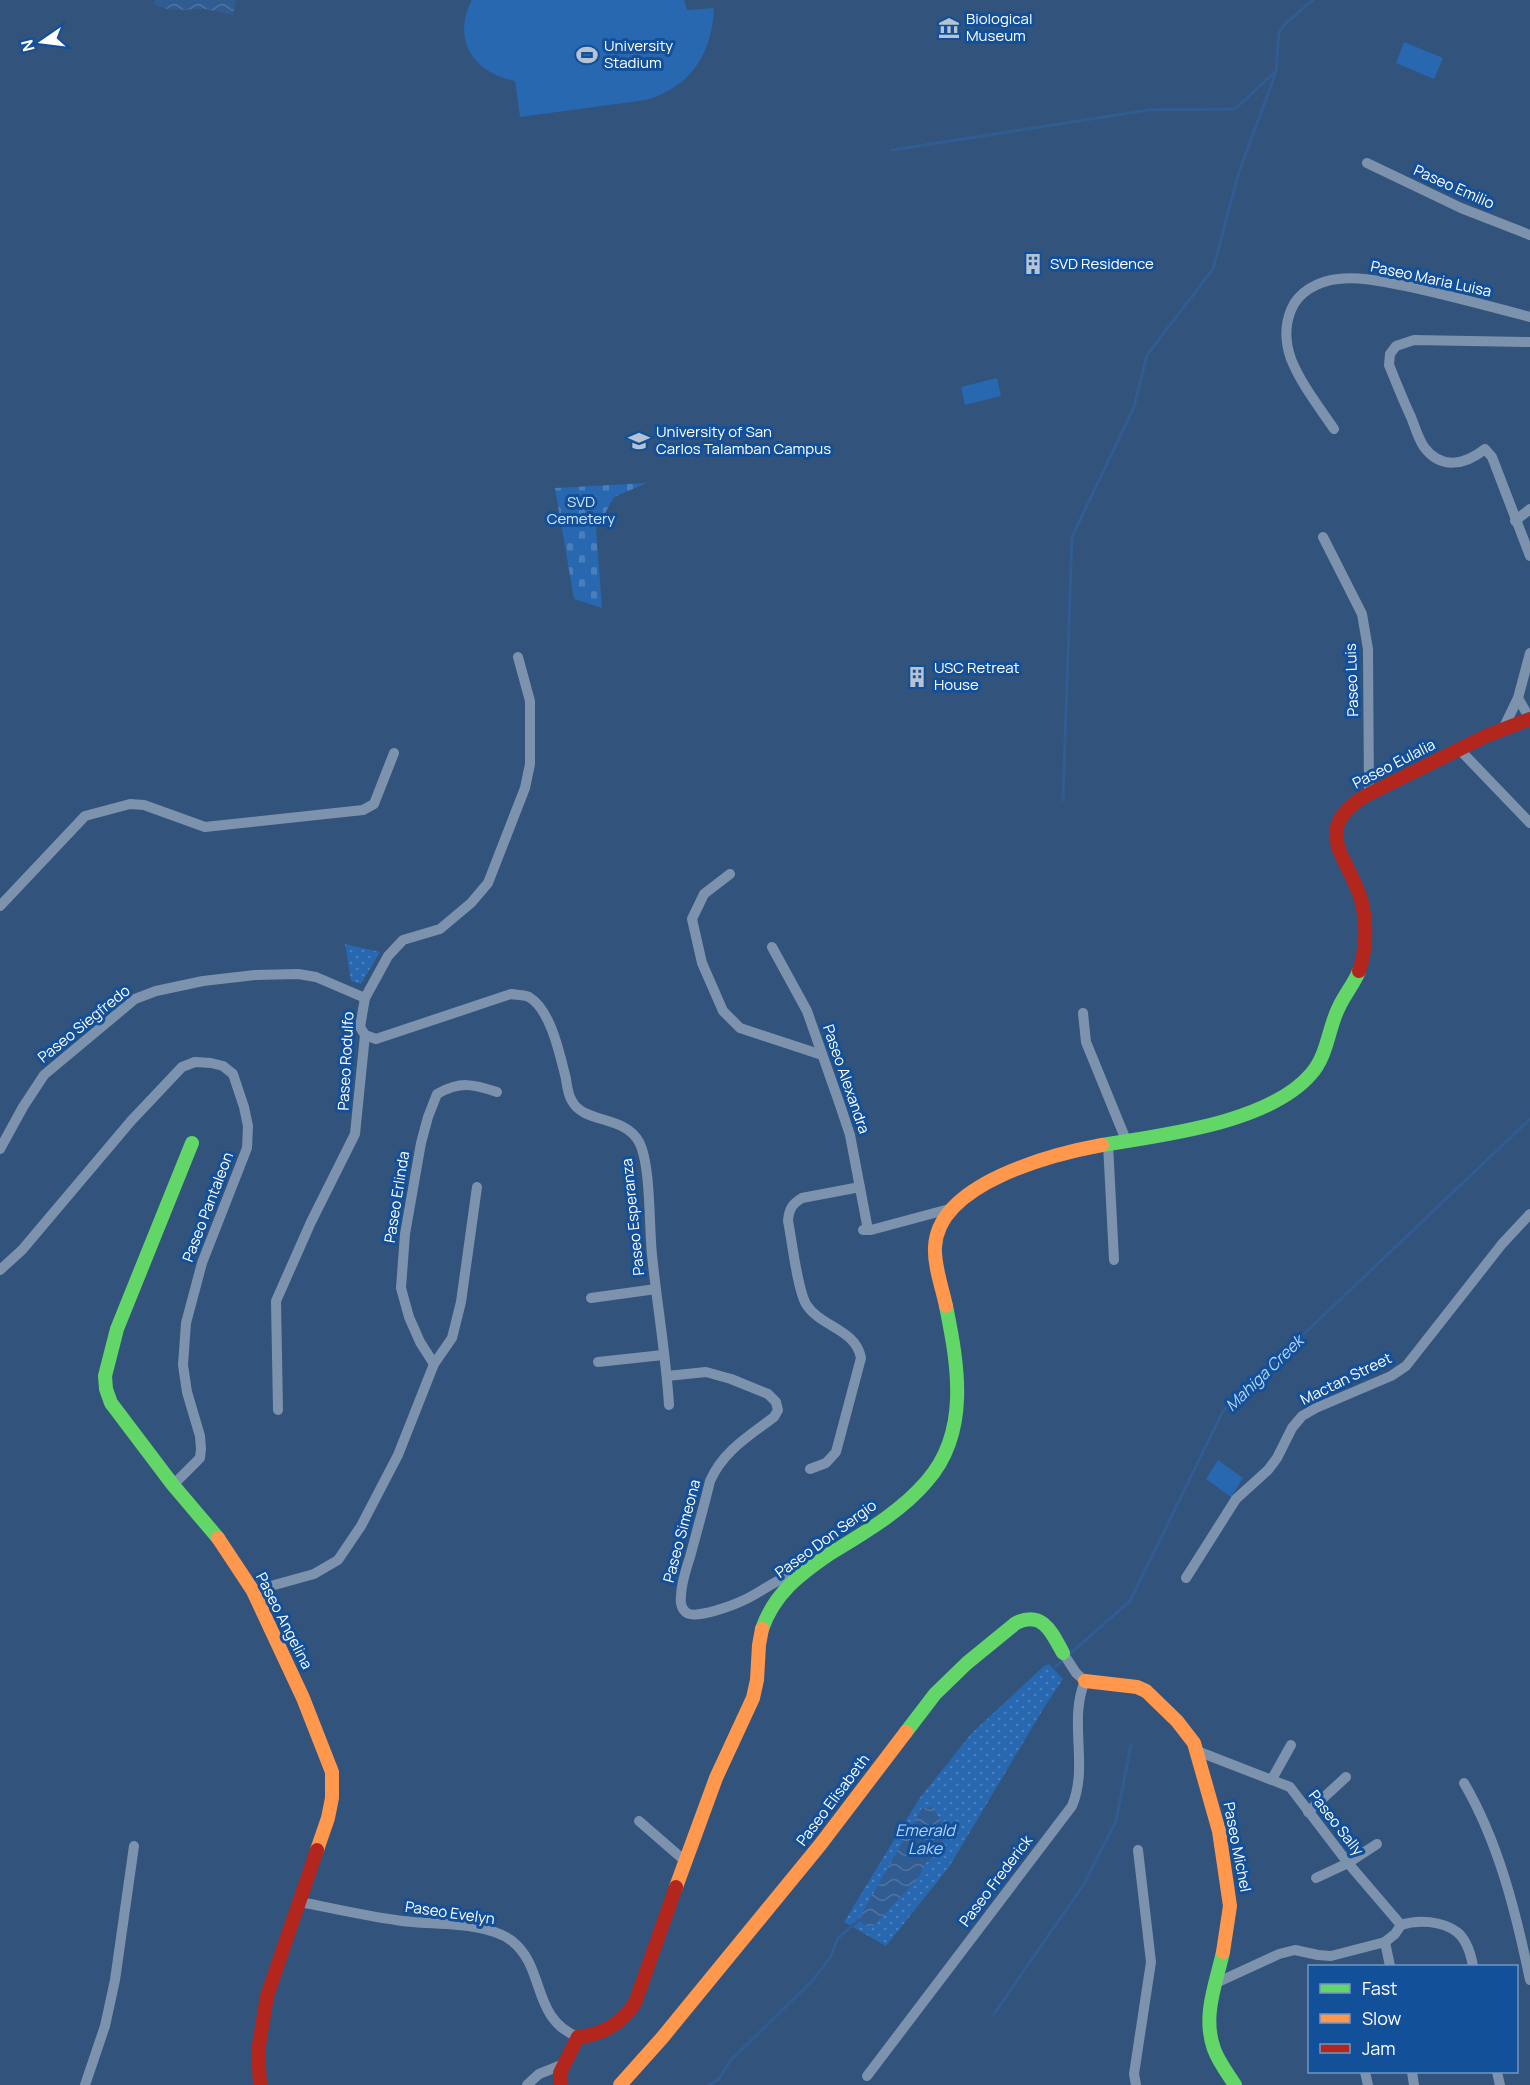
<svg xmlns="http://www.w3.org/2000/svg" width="1530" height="2085" viewBox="0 0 1530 2085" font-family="Manrope,sans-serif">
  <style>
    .cemetery { fill: url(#cemetery-stones) }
    .park { fill: url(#park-dots) }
    .pitch { fill: #2868b0 }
    .water { fill: url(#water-waves) }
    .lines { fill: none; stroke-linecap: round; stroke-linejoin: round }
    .stream { stroke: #315c91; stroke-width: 3 }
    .street { stroke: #7d93ad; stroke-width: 10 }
    .fast { stroke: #63d668; stroke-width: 14 }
    .slow { stroke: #ff974d; stroke-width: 14 }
    .jam { stroke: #b3261e; stroke-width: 14 }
    .labels { text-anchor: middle; stroke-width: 6; stroke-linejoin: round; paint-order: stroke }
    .poi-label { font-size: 15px; fill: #fff; stroke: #13509a; text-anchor: start }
    .street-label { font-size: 15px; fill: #fff; stroke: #13509a }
    .park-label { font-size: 15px; fill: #cfe5fd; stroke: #13509a }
    .water-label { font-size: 16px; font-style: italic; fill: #b3d5fa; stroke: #13509a }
  </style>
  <defs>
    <pattern id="cemetery-stones" width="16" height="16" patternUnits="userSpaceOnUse" patternTransform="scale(1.5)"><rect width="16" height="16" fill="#2868b0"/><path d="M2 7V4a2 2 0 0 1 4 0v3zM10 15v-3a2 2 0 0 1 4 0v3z" fill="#487fbc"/></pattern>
    <pattern id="park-dots" width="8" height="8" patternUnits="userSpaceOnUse" patternTransform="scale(1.5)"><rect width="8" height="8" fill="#2868b0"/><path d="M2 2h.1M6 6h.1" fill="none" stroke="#487fbc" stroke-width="1.8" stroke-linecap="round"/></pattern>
    <pattern id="water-waves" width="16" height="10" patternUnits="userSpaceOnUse" patternTransform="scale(1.5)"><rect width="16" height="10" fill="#315c91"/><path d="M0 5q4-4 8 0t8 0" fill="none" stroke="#5074a2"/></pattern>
  </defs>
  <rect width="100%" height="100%" fill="#32537b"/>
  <path class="cemetery" d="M647 483 614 497 596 529 602 608 574 599 555 488Z"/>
  <g class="park">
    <path d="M345 944 380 952 361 984 351 981Z"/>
    <path d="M1049 1664 1063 1679 1045 1706 949 1867 886 1946 844 1922 919 1799 971 1734 1044 1666Z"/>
  </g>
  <g class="pitch">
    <path d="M472 0H684L687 10 714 8C712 54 691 87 646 100L520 117 515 81C474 73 451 40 472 0Z"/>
    <path d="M1404 42 1443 58 1434 79 1396 63Z"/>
    <path d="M997 378 1001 396 965 405 961 387Z"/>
    <path d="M1218 1460 1243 1478 1231 1497 1206 1479Z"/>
  </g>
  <g class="water">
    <path d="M156 0H236L233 15C224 14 214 10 205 9 187 8 169 14 153 3Z"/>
    <path d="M932 1807 941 1821 944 1838 938 1853 925 1864 919 1877 878 1921 873 1926H865L859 1920 866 1906 922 1808Z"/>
  </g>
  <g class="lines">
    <g class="stream">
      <path d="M892 150 1149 110 1235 109 1275 72"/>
      <path d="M1063 800 1072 537 1134 407 1147 355 1213 269 1239 172 1276 72 1279 32 1286 23 1313 0"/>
      <path d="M1055 1667 1130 1601 1223 1411 1530 1119"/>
      <path d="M994 2014 1084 1884 1116 1821 1131 1745"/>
      <path d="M709 2085 719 2079 730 2061 812 1981 830 1958 838 1938 859 1920"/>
    </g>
    <g class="street">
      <path d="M1367 163 1461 208 1530 235"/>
      <path d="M1530 342 1414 340 1396 346 1390 354 1389 365C1396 382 1403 400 1411 417 1415 427 1418 438 1424 447 1441 470 1465 465 1485 449L1492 457 1530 556"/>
      <path d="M1334 429C1319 407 1301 384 1291 359 1285 342 1284 327 1291 310 1298 292 1318 281 1338 279 1360 276 1384 282 1406 286 1448 295 1489 306 1530 317"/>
      <path d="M1515 521 1530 509"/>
      <path d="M1323 537 1362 614 1368 649 1369 795"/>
      <path d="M1518 698 1530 719"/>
      <path d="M1504 727 1518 698 1530 653"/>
      <path d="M1459 749 1530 823"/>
      <path d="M730 874 704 894 692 919 702 963 723 1011 740 1028 822 1055"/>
      <path d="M0 906 85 816 130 804 144 805 205 827 363 810 374 804 394 753"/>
      <path d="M772 947 807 1011 840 1105 850 1135 868 1230"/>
      <path d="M1083 1013 1086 1042 1126 1140"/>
      <path d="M365 1035 376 1039 511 994C516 995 524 995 529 997 551 1010 560 1055 566 1079 567 1086 568 1095 572 1101 584 1124 625 1115 639 1142 651 1164 649 1228 652 1255 657 1305 666 1355 669 1405"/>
      <path d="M1108 1144 1114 1260"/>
      <path d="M0 1149 23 1107 44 1075 135 999 156 991 203 981 255 975 298 974 316 977 365 998"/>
      <path d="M863 1230H871L953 1208"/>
      <path d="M0 1270 22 1250 131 1121 182 1067 195 1062 211 1063 223 1066 233 1074 244 1107 248 1126 247 1148 202 1263 186 1323 183 1365 187 1392 200 1436 201 1449 200 1458 173 1485"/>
      <path d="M591 1298 656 1289"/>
      <path d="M598 1362 663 1355"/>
      <path d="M434 1364 420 1342 409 1317 401 1288 405 1234 421 1143 428 1117 437 1094C460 1081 473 1084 497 1092"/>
      <path d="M667 1376 706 1372 731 1379 768 1394 776 1402 778 1410 774 1417C749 1436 723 1451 710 1481 704 1506 697 1531 690 1557 686 1569 681 1584 681 1597 680 1603 682 1610 687 1613 697 1619 734 1605 744 1600 764 1591 780 1575 802 1573"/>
      <path d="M278 1410 276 1301 311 1222 355 1134 365 1035 360 1027 365 998 388 956 403 940 440 929 471 903 488 883 525 788 530 764V701L518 657"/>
      <path d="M810 1469 826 1463 836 1452 861 1358C856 1329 820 1327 806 1304 797 1288 792 1240 788 1221 789 1209 792 1204 802 1198L860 1187"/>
      <path d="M1186 1578 1236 1499 1268 1470 1277 1458 1292 1428 1302 1416 1316 1408 1391 1376 1406 1366 1502 1244 1530 1214"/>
      <path d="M253 1591 314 1574 338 1560 361 1526 398 1455 434 1364 452 1338 461 1302 477 1187"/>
      <path d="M1197 1751 1290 1787 1348 1863 1401 1925"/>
      <path d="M1272 1779 1291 1745"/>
      <path d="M1464 1783C1499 1843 1516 1913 1530 1980"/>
      <path d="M1308 1812 1346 1777"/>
      <path d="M639 1821 685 1861"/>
      <path d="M1316 1878 1348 1863 1377 1844"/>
      <path d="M300 1902C332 1908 364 1916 396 1920 429 1926 485 1920 512 1941 546 1968 531 2018 578 2037"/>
      <path d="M1401 1925C1418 1919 1442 1921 1457 1932 1467 1940 1471 1955 1473 1966"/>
      <path d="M1390 1966 1385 1942 1395 1934 1401 1925"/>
      <path d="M1216 1983 1279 1954 1295 1950 1318 1955 1331 1956 1385 1942"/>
      <path d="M1365 2072 1368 2085"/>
      <path d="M1412 2072 1414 2085"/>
      <path d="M1497 2072 1500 2085"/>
      <path d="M867 2076 1072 1806C1089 1766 1068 1721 1085 1681L1076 1673 1063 1653"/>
      <path d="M85 2085 105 2026 115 1980 134 1846"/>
      <path d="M527 2085 539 2074 564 2064"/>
      <path d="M1136 2085 1134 2074 1151 1962 1138 1850"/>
    </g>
    <g class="fast">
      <path d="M192 1143 117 1329 105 1376 106 1389 111 1403 173 1485 218 1538"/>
      <path d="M1102 1145C1163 1135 1269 1123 1311 1074 1328 1055 1328 1028 1339 1007 1345 994 1354 984 1359 971"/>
      <path d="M762 1629C774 1594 799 1575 828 1555 862 1534 901 1512 927 1481 970 1432 958 1365 946 1306"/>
      <path d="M906 1732 935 1694 967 1663 1016 1623C1043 1610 1052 1633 1063 1653"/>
      <path d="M1223 1952C1216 1984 1202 2016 1214 2049 1218 2061 1228 2074 1235 2085"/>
    </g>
    <g class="slow">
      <path d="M946 1306C942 1287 934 1266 935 1247 938 1183 1053 1154 1102 1145"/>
      <path d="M218 1538 253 1591 303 1698 332 1772V1798L328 1818 317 1850"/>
      <path d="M1085 1681 1137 1687 1146 1691 1177 1721 1194 1743 1219 1831 1230 1906 1223 1952"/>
      <path d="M676 1887 716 1778 753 1698 757 1680 759 1645 762 1629"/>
      <path d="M620 2085 662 2038 820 1845 906 1732"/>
    </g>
    <g class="jam">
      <path d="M1359 971C1366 950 1367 925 1362 903 1351 859 1308 831 1365 796L1486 736 1530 719"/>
      <path d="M260 2085 258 2051 267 1996 317 1850"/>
      <path d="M561 2085 560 2073 578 2037C603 2035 621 2024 635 2003L676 1887"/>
    </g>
  </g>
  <defs>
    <symbol id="museum-bare" viewBox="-9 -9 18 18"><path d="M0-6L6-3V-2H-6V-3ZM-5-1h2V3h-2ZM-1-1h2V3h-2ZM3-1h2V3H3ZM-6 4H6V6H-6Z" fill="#b7c3d1" stroke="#13509a" stroke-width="2.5" paint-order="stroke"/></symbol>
    <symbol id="stadium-bare" viewBox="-9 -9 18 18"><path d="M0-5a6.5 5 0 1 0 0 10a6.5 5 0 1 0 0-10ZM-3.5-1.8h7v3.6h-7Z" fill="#b7c3d1" stroke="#13509a" stroke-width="2.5" paint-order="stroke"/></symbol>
    <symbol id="building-bare" viewBox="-9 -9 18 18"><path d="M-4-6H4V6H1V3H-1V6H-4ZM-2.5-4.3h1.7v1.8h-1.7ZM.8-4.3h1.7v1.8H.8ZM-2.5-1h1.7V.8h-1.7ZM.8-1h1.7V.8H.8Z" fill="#b7c3d1" stroke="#13509a" stroke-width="2.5" paint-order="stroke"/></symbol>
    <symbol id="university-bare" viewBox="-9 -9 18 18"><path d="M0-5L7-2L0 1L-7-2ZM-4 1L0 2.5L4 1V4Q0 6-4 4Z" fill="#b7c3d1" stroke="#13509a" stroke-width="2.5" paint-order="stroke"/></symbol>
  </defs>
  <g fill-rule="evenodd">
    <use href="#museum-bare" x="934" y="13" width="30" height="30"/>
    <use href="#stadium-bare" x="572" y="40" width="30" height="30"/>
    <use href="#building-bare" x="1018" y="249" width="30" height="30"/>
    <use href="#university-bare" x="624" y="426" width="30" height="30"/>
    <use href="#building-bare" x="902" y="662" width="30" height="30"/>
  </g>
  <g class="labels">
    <g class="poi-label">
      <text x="966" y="24">Biological<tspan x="966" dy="17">Museum</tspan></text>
      <text x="604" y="51">University<tspan x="604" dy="17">Stadium</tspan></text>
      <text x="1050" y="269">SVD Residence</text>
      <text x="656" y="437">University of San<tspan x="656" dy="17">Carlos Talamban Campus</tspan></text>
      <text x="934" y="673">USC Retreat<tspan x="934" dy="17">House</tspan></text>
    </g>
    <g class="street-label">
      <text transform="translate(1454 187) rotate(24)" y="5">Paseo Emilio</text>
      <text transform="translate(1431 279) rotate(12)" y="5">Paseo Maria Luisa</text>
      <text transform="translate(1352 680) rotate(-92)" y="5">Paseo Luis</text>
      <text transform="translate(1394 764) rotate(-27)" y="5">Paseo Eulalia</text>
      <text transform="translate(84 1024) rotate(-39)" y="5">Paseo Siegfredo</text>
      <text transform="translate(346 1061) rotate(-87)" y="5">Paseo Rodulfo</text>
      <text transform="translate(846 1079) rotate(71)" y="5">Paseo Alexandra</text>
      <text transform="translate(397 1197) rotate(-81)" y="5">Paseo Erlinda</text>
      <text transform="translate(208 1207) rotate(-69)" y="5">Paseo Pantaleon</text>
      <text transform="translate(633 1217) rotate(-96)" y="5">Paseo Esperanza</text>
      <text transform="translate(1346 1379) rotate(-26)" y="5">Mactan Street</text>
      <text transform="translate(682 1531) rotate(-75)" y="5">Paseo Simeona</text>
      <text transform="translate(826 1539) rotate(-36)" y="5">Paseo Don Sergio</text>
      <text transform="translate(284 1621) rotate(63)" y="5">Paseo Angelina</text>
      <text transform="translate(833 1800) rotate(-53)" y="5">Paseo Elisabeth</text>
      <text transform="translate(1336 1823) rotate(52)" y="5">Paseo Sally</text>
      <text transform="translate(1237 1847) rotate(79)" y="5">Paseo Michel</text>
      <text transform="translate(996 1881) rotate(-53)" y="5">Paseo Frederick</text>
      <text transform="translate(450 1913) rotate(8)" y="5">Paseo Evelyn</text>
    </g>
    <g class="park-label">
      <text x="581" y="507">SVD<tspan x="581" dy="17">Cemetery</tspan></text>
    </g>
    <g class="water-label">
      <text transform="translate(1264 1373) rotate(-44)" y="6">Mahiga Creek</text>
      <text x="925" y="1836">Emerald<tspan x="925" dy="18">Lake</tspan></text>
    </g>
  </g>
  <rect x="1308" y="1965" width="210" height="108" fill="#13509a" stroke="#7196c2" stroke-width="1.5"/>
  <rect x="1320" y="1984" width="30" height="9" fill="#63d668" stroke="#7196c2" stroke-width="1.5"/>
  <text x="1362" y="1995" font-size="18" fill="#ffffff">Fast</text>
  <rect x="1320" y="2014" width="30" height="9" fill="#ff974d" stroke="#7196c2" stroke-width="1.5"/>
  <text x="1362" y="2025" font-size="18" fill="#ffffff">Slow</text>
  <rect x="1320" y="2044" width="30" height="9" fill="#b3261e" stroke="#7196c2" stroke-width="1.5"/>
  <text x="1362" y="2055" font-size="18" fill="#ffffff">Jam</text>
  <g transform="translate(42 42) rotate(256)" stroke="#13509a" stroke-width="4.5" paint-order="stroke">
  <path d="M0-4.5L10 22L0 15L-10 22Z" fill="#ffffff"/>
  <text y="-9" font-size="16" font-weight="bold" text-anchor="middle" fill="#ffffff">N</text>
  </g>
</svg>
